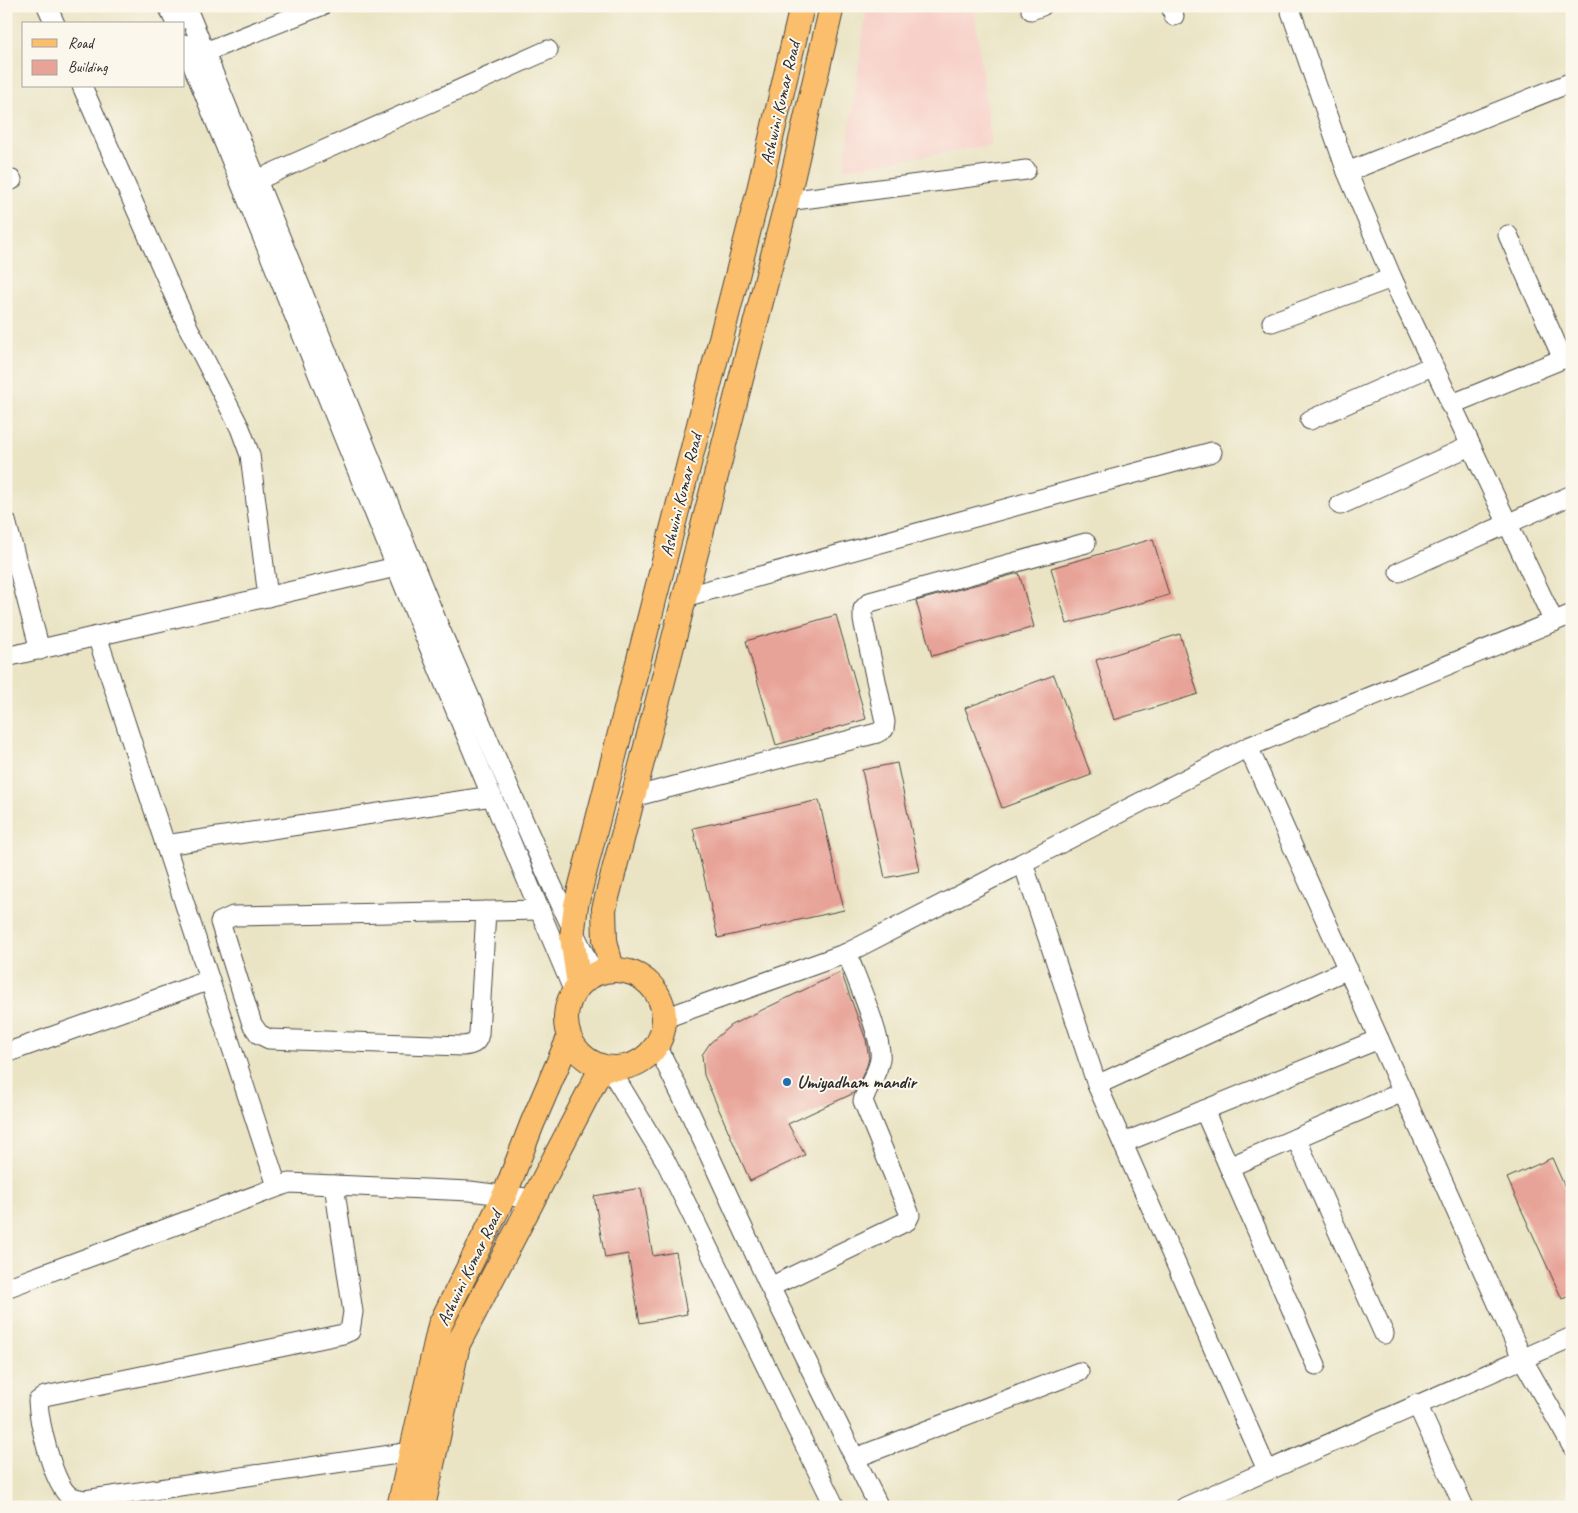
<svg xmlns="http://www.w3.org/2000/svg" width="1578" height="1513" viewBox="0 0 1578 1513" font-family="Caveat,sans-serif">
  <style>
    .built { fill: #f7d0c9 }
    .building { fill: #e8a398 }
    .lines { fill: none; stroke-linecap: round; stroke-linejoin: round }
    .minor-casing { stroke: #484742; stroke-width: 21 }
    .major-casing { stroke: #484742; stroke-width: 26 }
    .minor { stroke: #fff; stroke-width: 19 }
    .major { stroke: #fabe6d; stroke-width: 24 }
    .poi-dot { fill: #1f6fb2; stroke: #fbf7ec; stroke-width: 2 }
    .labels { text-anchor: middle; stroke-width: 4; stroke-linejoin: round; paint-order: stroke }
    .street-label { font-size: 18px; fill: #2b2b2b; stroke: #fbf7ec }
    .poi-label { font-size: 18px; font-weight: bold; fill: #2b2b2b; stroke: #fbf7ec; text-anchor: start }
  </style>
  <rect width="100%" height="100%" fill="#fbf7ec"/>
  <filter id="ink" filterUnits="userSpaceOnUse"><feTurbulence type="fractalNoise" baseFrequency=".02" numOctaves="2"/><feDisplacementMap in="SourceGraphic" scale="10" xChannelSelector="R" yChannelSelector="G"/><feConvolveMatrix kernelMatrix="1 2 1 2 8 2 1 2 1" color-interpolation-filters="sRGB"/></filter>
  <filter id="wash" filterUnits="userSpaceOnUse"><feTurbulence type="fractalNoise" baseFrequency=".0096" numOctaves="4" result="noise"/><feDisplacementMap in="SourceGraphic" scale="20" xChannelSelector="R" yChannelSelector="G"/><feGaussianBlur stdDeviation="1.12" result="paint"/><feColorMatrix in="noise" values="0 0 0 0 0 0 0 0 0 0 0 0 0 0 0 0 0 1.4 0 .05"/><feComposite in="paint" operator="in"/></filter>
  <g filter="url(#wash)">
    <rect width="100%" height="100%" fill="#eae4c5"/>
    <path class="built" d="M867 6H974L991 145 844 169Z"/>
    <g id="blocks">
      <g class="building">
        <path d="M1153 539 1169 595 1067 624 1051 568Z"/>
        <path d="M1019 573 1034 627 932 656 916 601Z"/>
        <path d="M836 615 866 719 776 745 746 641Z"/>
        <path d="M1180 634 1198 694 1114 720 1096 660Z"/>
        <path d="M1054 675 1091 775 1002 808 965 708Z"/>
        <path d="M897 763 920 871 885 878 862 770Z"/>
        <path d="M819 800 844 910 718 938 693 828Z"/>
        <path d="M841 972 866 1040 869 1058 867 1066 854 1093 788 1124 805 1155 750 1181 704 1075 702 1055 710 1043 731 1025Z"/>
        <path d="M1552 1158 1572 1203V1295L1562 1299 1507 1178Z"/>
        <path d="M641 1188 653 1256 676 1252 687 1314 640 1323 628 1254 605 1258 594 1196Z"/>
      </g>
    </g>
  </g>
  <g filter="url(#ink)">
    <use href="#blocks" fill-opacity="0" stroke="#484742" stroke-width="1"/>
    <g class="lines">
      <defs>
        <g id="minor">
          <path d="M47 6 55 24"/>
          <path d="M168 6 176 24"/>
          <path d="M186 6 440 629 549 879 594 975"/>
          <path d="M1171 6 1174 16"/>
          <path d="M1289 6 1347 172 1392 278 1554 622"/>
          <path d="M1031 10 1042 6"/>
          <path d="M184 44 424 635 574 992"/>
          <path d="M205 52 321 6"/>
          <path d="M82 86 188 327 240 428 250 455 268 597"/>
          <path d="M1347 172 1572 82"/>
          <path d="M257 180 548 50"/>
          <path d="M6 182 12 180"/>
          <path d="M787 201 1026 170"/>
          <path d="M1508 235 1563 359"/>
          <path d="M1272 322 1392 278"/>
          <path d="M1450 405 1572 355"/>
          <path d="M1310 420 1432 366"/>
          <path d="M1340 505 1470 446"/>
          <path d="M6 521 40 650"/>
          <path d="M1399 572 1572 495"/>
          <path d="M684 597 1212 452"/>
          <path d="M97 636 277 1186"/>
          <path d="M6 657 409 564"/>
          <path d="M1248 747 1523 1360 1572 1446"/>
          <path d="M633 797 877 733 884 729 885 722 863 620V609L870 602 1086 543"/>
          <path d="M165 845 492 796"/>
          <path d="M1023 863 1097 1085"/>
          <path d="M486 911 479 1034C477 1044 472 1045 462 1046L269 1039 259 1034 252 1024 220 922 233 916 540 910"/>
          <path d="M665 1018 847 953 1248 747 1572 614"/>
          <path d="M657 1046 691 1115 770 1287 879 1507"/>
          <path d="M6 1053 210 980"/>
          <path d="M610 1069 665 1160 835 1507"/>
          <path d="M1204 1110 1316 1365"/>
          <path d="M1296 1138 1384 1334"/>
          <path d="M1123 1143 1379 1039"/>
          <path d="M1229 1167 1403 1092"/>
          <path d="M334 1185 353 1312 350 1331 343 1334 45 1396 38 1401C39 1423 52 1478 67 1494 71 1498 79 1499 85 1500L411 1452"/>
          <path d="M770 1287 907 1221 910 1215 863 1101C867 1086 878 1074 880 1059 883 1038 855 976 847 953"/>
          <path d="M6 1288 289 1183 470 1191 534 1199"/>
          <path d="M1417 1404 1464 1507"/>
          <path d="M855 1458 1079 1372"/>
          <path d="M1267 1470 1097 1085 1348 969"/>
          <path d="M1185 1507 1572 1337"/>
        </g>
        <g id="major">
          <circle cx="615" cy="1019" r="49"/>
          <path d="M612 970 605 940 604 909 787 201 832 6"/>
          <path d="M579 985 572 937 576 905 758 194 802 6"/>
          <path d="M399 1507 440 1325 505 1194 532 1124 569 1038"/>
          <path d="M423 1507 458 1344 602 1067"/>
        </g>
      </defs>
      <use href="#minor" class="minor-casing"/>
      <use href="#major" class="major-casing"/>
      <use href="#minor" class="minor"/>
      <use href="#major" class="major"/>
    </g>
  </g>
  <circle class="poi-dot" cx="787" cy="1082" r="5"/>
  <g class="labels">
    <g class="street-label">
      <text transform="translate(780 103) rotate(-77)" y="6">Ashwini Kumar Road</text>
      <text transform="translate(681 495) rotate(-76)" y="6">Ashwini Kumar Road</text>
      <text transform="translate(469 1268) rotate(-64)" y="6">Ashwini Kumar Road</text>
    </g>
    <g class="poi-label">
      <text x="797" y="1088">Umiyadham mandir</text>
    </g>
  </g>
  <rect width="1578" height="1513" fill="none" stroke="#fbf7ec" stroke-width="25"/>
  <rect x="22" y="22" width="162" height="65" fill="#fbf7ec" stroke="#a8a59f"/>
  <rect x="32" y="39" width="25" height="8" fill="#fabe6d" stroke="#a8a59f"/>
  <text x="68" y="48" font-size="15" fill="#2b2b2b">Road</text>
  <rect x="32" y="60" width="25" height="15" fill="#e8a398" stroke="#a8a59f"/>
  <text x="68" y="72" font-size="15" fill="#2b2b2b">Building</text>
</svg>
